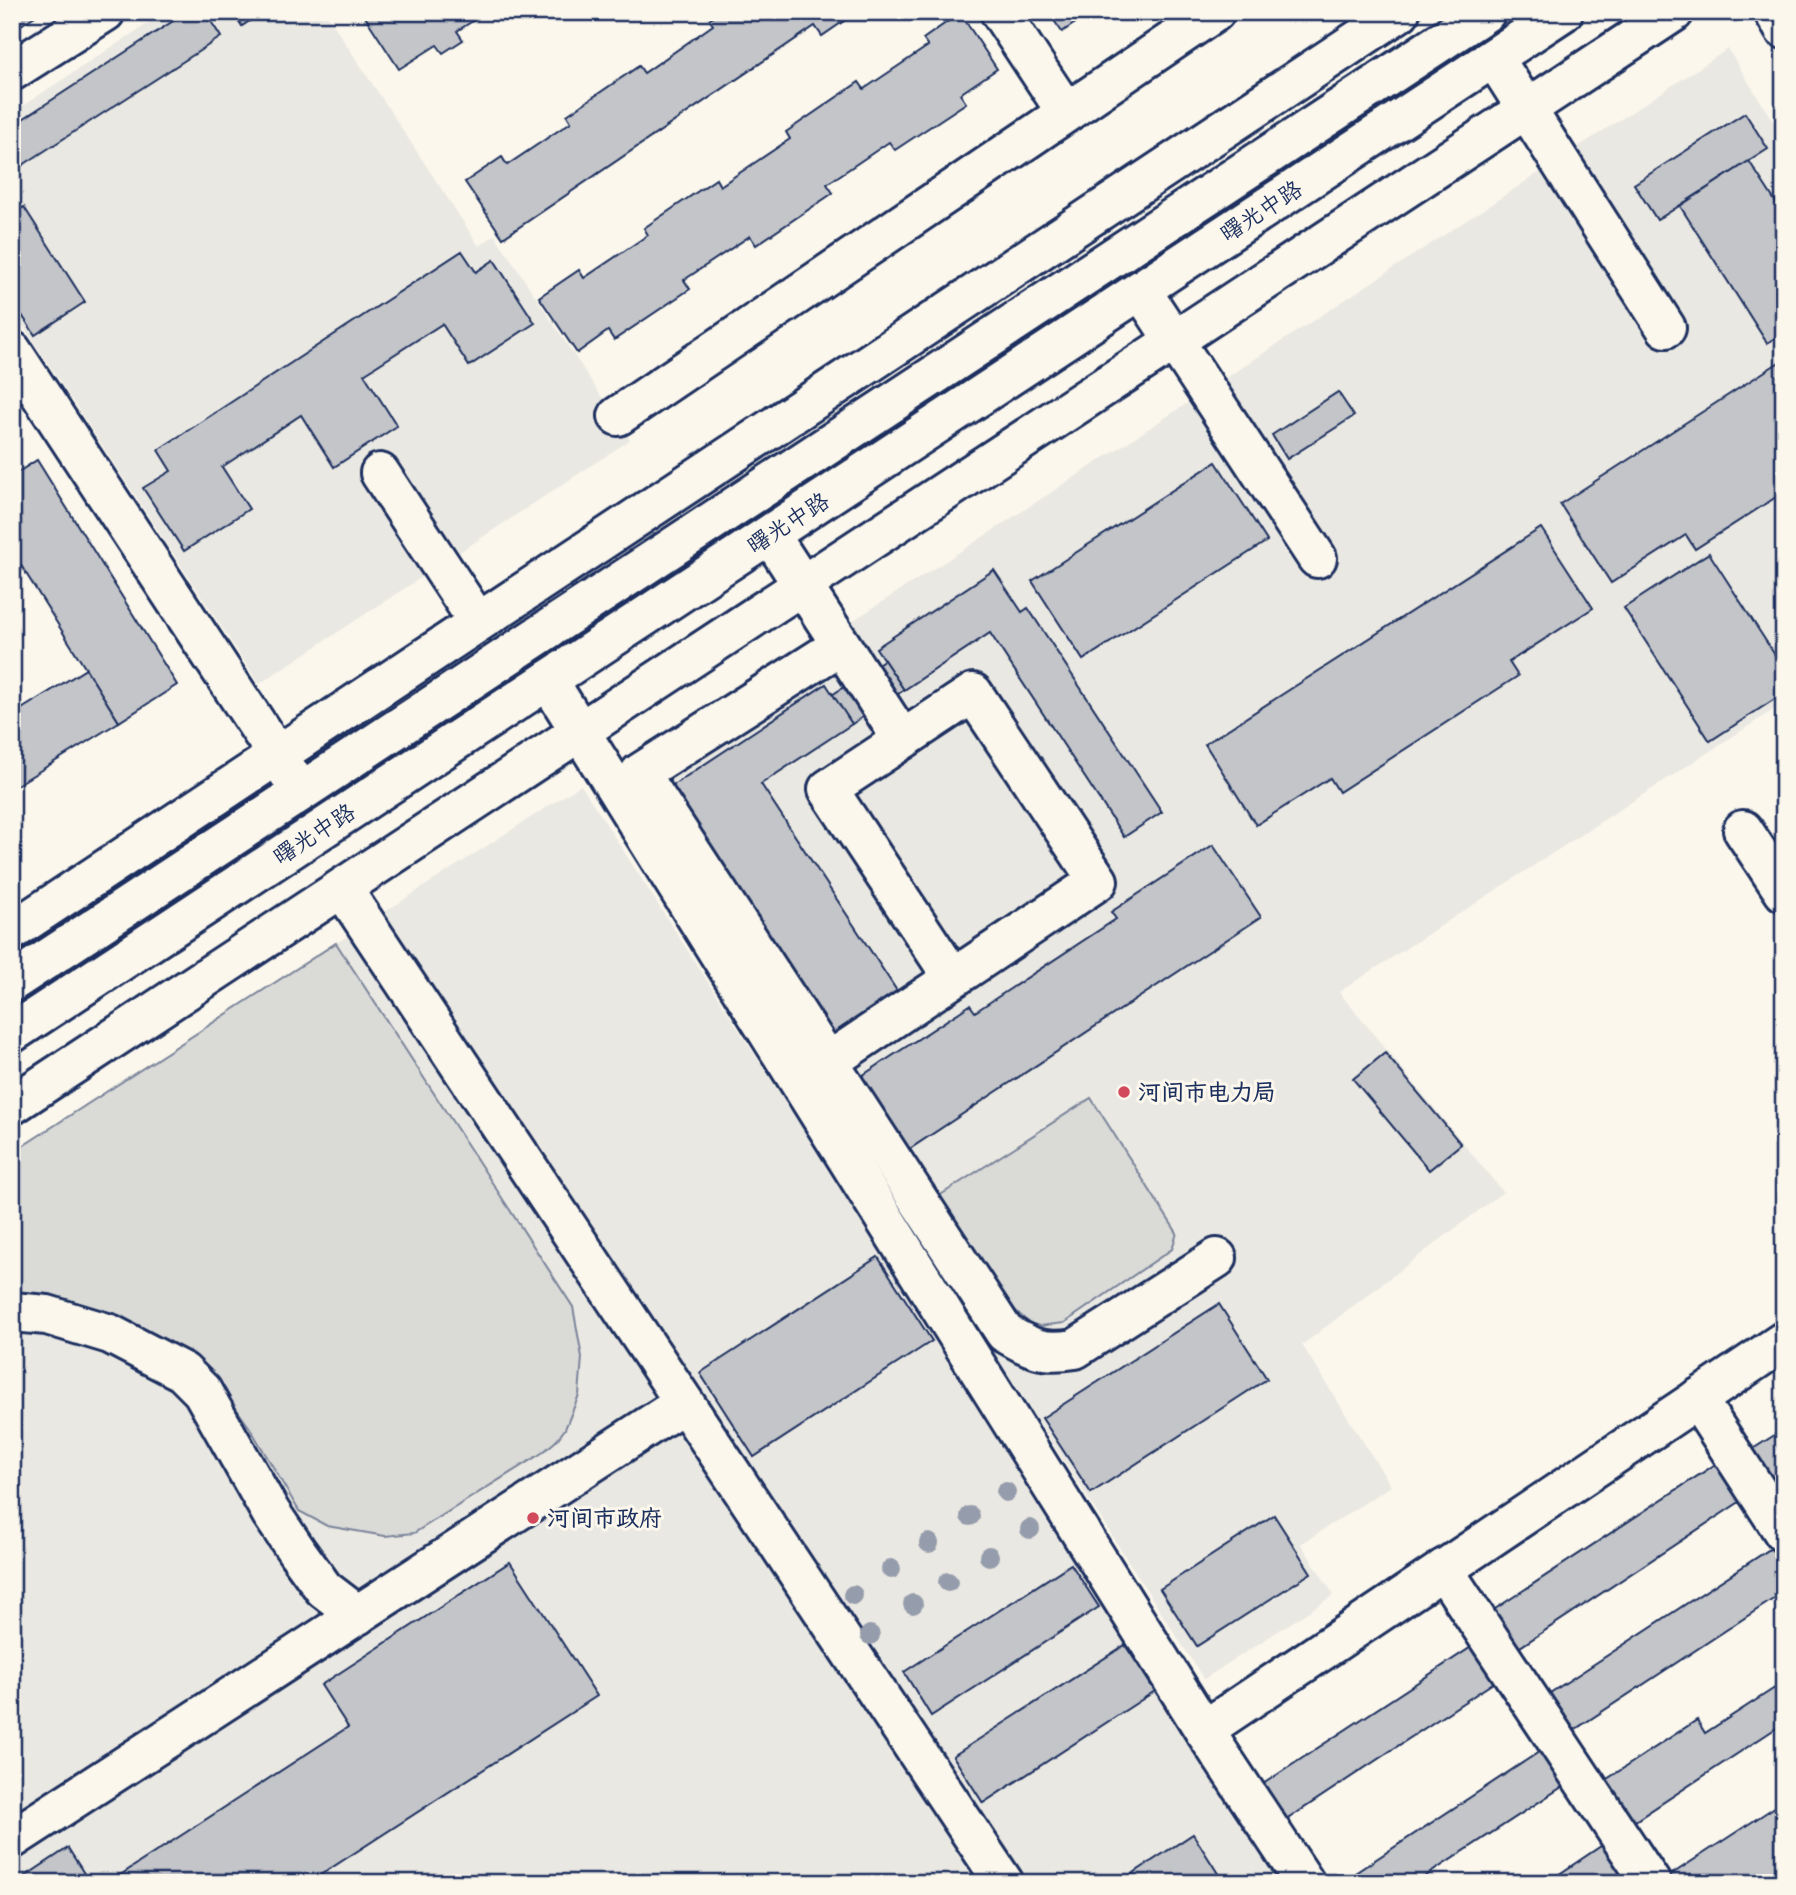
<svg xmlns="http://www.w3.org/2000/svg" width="1796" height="1895" viewBox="0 0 1796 1895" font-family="Mynerve,'LXGW WenKai TC',sans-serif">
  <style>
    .built { fill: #eae8e2 }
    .green { fill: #dadad7; stroke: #7a849a; stroke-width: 2 }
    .building { fill: #c3c5c9; stroke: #1b2f5e; stroke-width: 2 }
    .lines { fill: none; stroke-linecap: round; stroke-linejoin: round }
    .minor-casing { stroke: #1b2f5e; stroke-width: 44 }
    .major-casing { stroke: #1b2f5e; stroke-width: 44 }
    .minor { stroke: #fbf7ec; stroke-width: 38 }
    .major { stroke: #fbf7ec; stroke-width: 38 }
    .tree { fill: #959cab }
    .poi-dot { fill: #d1495b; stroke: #fbf7ec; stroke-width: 2.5 }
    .labels { text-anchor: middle; stroke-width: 6; stroke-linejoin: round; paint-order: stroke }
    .street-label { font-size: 23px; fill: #1b2f5e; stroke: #fbf7ec }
    .poi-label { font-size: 23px; font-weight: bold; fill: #1b2f5e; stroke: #fbf7ec; text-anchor: start }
  </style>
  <rect width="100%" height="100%" fill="#fbf7ec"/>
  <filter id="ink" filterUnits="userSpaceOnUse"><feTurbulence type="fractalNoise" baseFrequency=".0143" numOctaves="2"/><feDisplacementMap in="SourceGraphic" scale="14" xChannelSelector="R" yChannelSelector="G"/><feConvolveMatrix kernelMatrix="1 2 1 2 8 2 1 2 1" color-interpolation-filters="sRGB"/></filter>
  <g filter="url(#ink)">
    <g class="built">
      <path d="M165 12H325L479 246 495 235 630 440 259 684 12 309V113Z"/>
      <path d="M1728 49 1784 139V703L1339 992 1503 1192 1302 1345 1391 1486 1301 1544 1334 1595 1204 1679 620 771 986 535Z"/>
      <path d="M581 785 1289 1883H12V1153Z"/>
    </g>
    <g class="green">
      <path d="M336 943 573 1307 582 1357 579 1395 565 1429 556 1441 542 1453 414 1533 385 1536 327 1526 299 1511 250 1428 207 1368 188 1352 90 1307 48 1297 12 1296V1153Z"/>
      <path d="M1091 1098 1177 1233 1172 1249 1064 1323 1040 1326 1029 1323 1015 1310 939 1196Z"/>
    </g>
    <g class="building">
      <path d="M12 12H41L12 31Z"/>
      <path d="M187 12H205L221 37 12 172V126Z"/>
      <path d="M233 12H263L242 26Z"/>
      <path d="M362 12H487L457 31 463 40 443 53 437 45 399 69Z"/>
      <path d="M719 12H857L822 36 815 26 503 238 465 182 502 157 507 165 571 122 567 115 639 66 644 73 713 25 709 19Z"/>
      <path d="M1048 12H1092L1062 32Z"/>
      <path d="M960 13 997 69 960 94 966 103 895 150 889 142 827 184 833 193 756 245 750 236 684 280 690 289 614 340 608 331 577 353 539 297 579 270 584 278 648 235 644 228 716 179 720 186 790 139 786 132 859 82 864 89 928 46 923 39Z"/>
      <path d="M1745 113 1768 149 1657 220 1634 184Z"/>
      <path d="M1749 161 1784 215V332L1767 343 1680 206Z"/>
      <path d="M24 207 85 302 35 335 12 300V215Z"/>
      <path d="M462 251 476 272 494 260 535 323 469 366 442 324 364 374 397 426 334 467 301 415 222 467 249 509 184 551 143 488 171 471 158 450Z"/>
      <path d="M1784 359V492L1695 549 1686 535 1611 583 1560 504Z"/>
      <path d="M1338 392 1354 416 1287 459 1272 435Z"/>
      <path d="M37 460 177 685 119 722 12 551V476Z"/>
      <path d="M1216 462 1267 541 1083 660 1032 581Z"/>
      <path d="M1541 528 1593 608 1509 662 1518 676 1339 792 1330 778 1256 825 1205 744Z"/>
      <path d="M1709 553 1784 669V693L1710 741 1624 608Z"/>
      <path d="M994 570 1022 612 1028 608 1162 812 1124 837 990 633 904 690 876 648Z"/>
      <path d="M884 660 904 690 852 724 832 695Z"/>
      <path d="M86 669 119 722 12 788V715Z"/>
      <path d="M826 684 852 724 761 784 897 991 826 1038 664 791Z"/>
      <path d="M1213 845 1261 917 905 1152 857 1079 970 1005 975 1012 1116 919 1111 912Z"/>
      <path d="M1385 1053 1461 1144 1429 1170 1353 1079Z"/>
      <path d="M878 1257 932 1341 754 1457 700 1373Z"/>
      <path d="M1219 1304 1267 1379 1091 1493 1042 1418Z"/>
      <path d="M1784 1429V1475L1767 1487 1745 1454Z"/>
      <path d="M1722 1460 1747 1497 1517 1649 1492 1611Z"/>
      <path d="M1274 1515 1311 1573 1197 1646 1160 1589Z"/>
      <path d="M1776 1545 1784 1557V1592L1571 1732 1547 1695Z"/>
      <path d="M510 1562 597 1696 308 1883H108L348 1727 321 1685Z"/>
      <path d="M1071 1564 1099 1607 931 1716 904 1672Z"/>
      <path d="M1479 1642 1502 1677 1286 1820 1263 1784Z"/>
      <path d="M1125 1645 1155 1691 983 1803 953 1756Z"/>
      <path d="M1784 1682V1723L1632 1823 1604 1781 1697 1720 1705 1733Z"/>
      <path d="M1548 1746 1571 1781 1415 1883H1340Z"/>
      <path d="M1784 1801V1883H1669L1666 1878Z"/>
      <path d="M1193 1834 1224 1883H1125L1123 1880Z"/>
      <path d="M1610 1840 1633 1876 1622 1883H1546Z"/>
      <path d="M68 1848 90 1883H15Z"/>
    </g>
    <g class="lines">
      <defs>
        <g id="minor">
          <path d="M1000 12 1066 112"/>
          <path d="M1774 12 1784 29"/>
          <path d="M1494 58 1666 328"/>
          <path d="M12 71 105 12"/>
          <path d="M1141 290 1317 558"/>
          <path d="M12 351 290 775"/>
          <path d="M618 416 1215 12"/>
          <path d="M380 473 478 622"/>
          <path d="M770 535 902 739"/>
          <path d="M841 645 640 773 1005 1333C1033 1349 1042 1354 1075 1349L1217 1258"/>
          <path d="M548 680 1204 1730 1305 1883"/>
          <path d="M1743 830 1784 892"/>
          <path d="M342 888 1004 1883"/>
          <path d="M12 931 1400 12"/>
          <path d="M828 1062 1098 881 973 693 828 789 953 978"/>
          <path d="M12 1105 1674 12"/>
          <path d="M12 1312 47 1315 110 1334 183 1372 202 1391 271 1513 298 1553 324 1589 358 1615"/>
          <path d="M1697 1399 1784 1533"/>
          <path d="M1443 1569 1651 1883"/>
          <path d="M1204 1730 1784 1341"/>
          <path d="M12 1839 684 1403"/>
        </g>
        <g id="major">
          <path d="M12 982 1486 12"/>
          <path d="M12 1033 1563 12"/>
        </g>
      </defs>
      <use href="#minor" class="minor-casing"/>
      <use href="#major" class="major-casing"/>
      <use href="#minor" class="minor"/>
      <use href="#major" class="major"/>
    </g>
    <g class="tree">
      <circle cx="1006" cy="1492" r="10"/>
      <circle cx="970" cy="1516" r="10"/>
      <circle cx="1030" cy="1529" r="10"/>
      <circle cx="929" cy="1543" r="10"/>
      <circle cx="989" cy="1556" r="10"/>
      <circle cx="891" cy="1569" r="10"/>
      <circle cx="948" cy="1582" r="10"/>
      <circle cx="853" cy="1595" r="10"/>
      <circle cx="913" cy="1604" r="10"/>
      <circle cx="870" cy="1635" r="10"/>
    </g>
  </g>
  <g class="poi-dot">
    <circle cx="1124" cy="1092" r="7"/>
    <circle cx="533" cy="1518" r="7"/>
  </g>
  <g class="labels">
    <g class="street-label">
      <text transform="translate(1261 211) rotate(-33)" y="8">曙光中路</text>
      <text transform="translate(788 523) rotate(-33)" y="8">曙光中路</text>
      <text transform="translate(314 834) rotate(-33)" y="8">曙光中路</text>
    </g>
    <g class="poi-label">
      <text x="1138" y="1100">河间市电力局</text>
      <text x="547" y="1526">河间市政府</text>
    </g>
  </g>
  <rect width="1796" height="1895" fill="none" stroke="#fbf7ec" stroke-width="42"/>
  <rect x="21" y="21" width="1754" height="1853" fill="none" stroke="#1b2f5e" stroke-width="2.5" filter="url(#ink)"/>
</svg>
